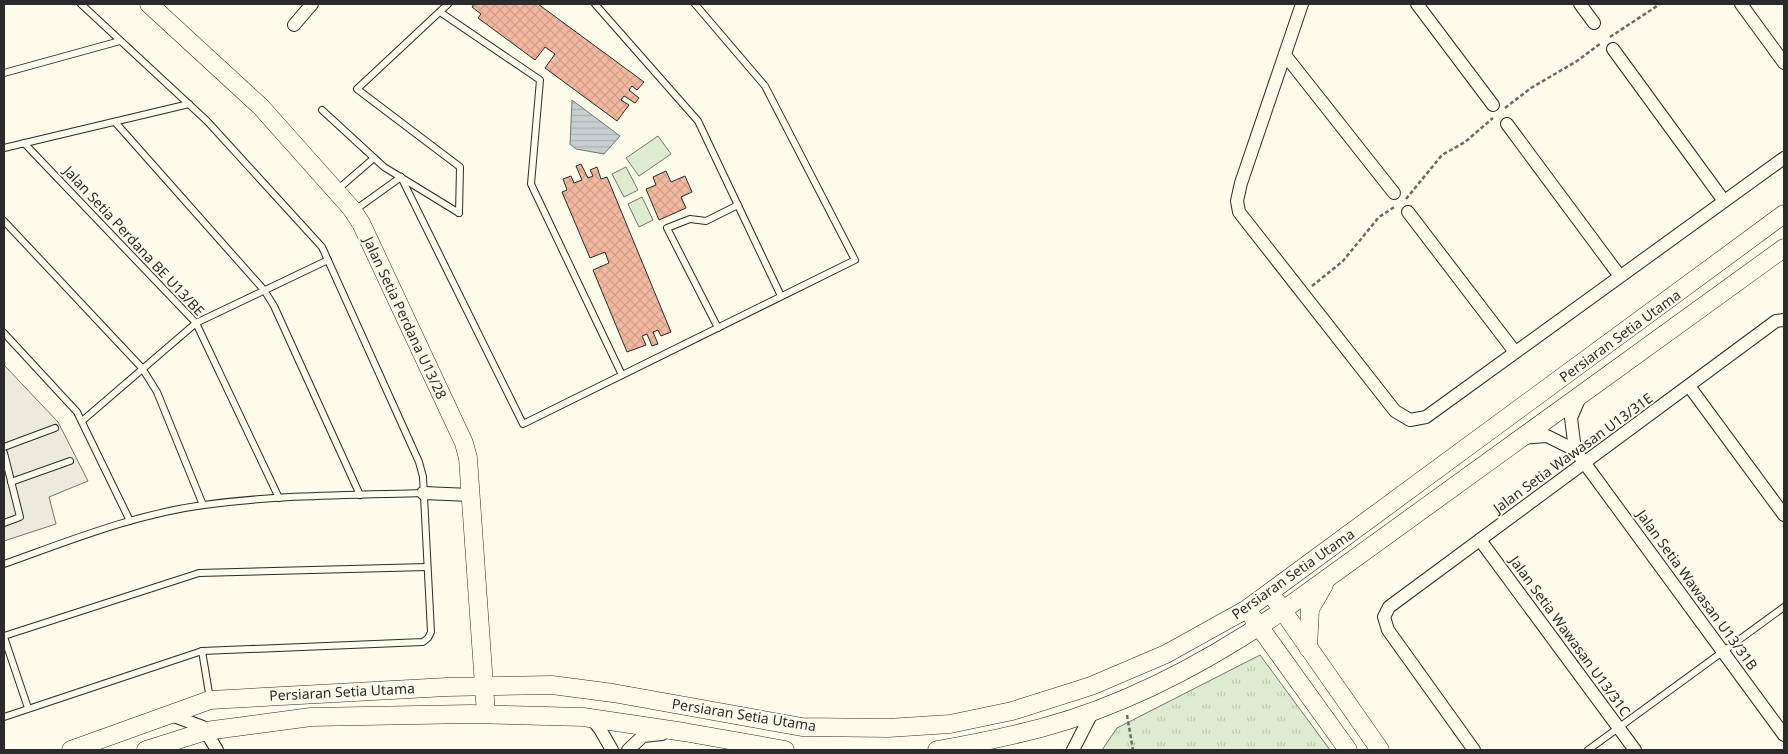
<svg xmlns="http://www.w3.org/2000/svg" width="1788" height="754" viewBox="0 0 1788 754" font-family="'Noto Sans',sans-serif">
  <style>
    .grass { fill: url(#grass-tufts); stroke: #74746e }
    .garden { fill: #deebd1; stroke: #74746e }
    .parking { fill: #eceadb; stroke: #74746e }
    .water { fill: url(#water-rules); stroke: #74746e }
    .building { fill: url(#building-cross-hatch); stroke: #2b2b2b }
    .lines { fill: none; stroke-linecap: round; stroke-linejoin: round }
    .lane-casing { stroke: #2b2b2b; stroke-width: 8 }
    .street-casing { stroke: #2b2b2b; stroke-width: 14 }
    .secondary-casing { stroke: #2b2b2b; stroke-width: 19 }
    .path { stroke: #6a6964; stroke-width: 2.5; stroke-dasharray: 4 2.5; stroke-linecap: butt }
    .lane { stroke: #fdfbea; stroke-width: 6 }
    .street { stroke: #fdfbea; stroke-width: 12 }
    .secondary { stroke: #fdfbea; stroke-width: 18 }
    .labels { text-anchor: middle; stroke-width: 4; stroke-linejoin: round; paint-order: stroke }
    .street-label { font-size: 14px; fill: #2b2b2b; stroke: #fdfbea }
  </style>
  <defs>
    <pattern id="grass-tufts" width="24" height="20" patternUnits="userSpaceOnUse" patternTransform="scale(1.25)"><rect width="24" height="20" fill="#deebd1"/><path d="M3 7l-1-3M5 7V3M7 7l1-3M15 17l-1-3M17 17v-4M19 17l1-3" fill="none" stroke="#bfcab4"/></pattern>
    <pattern id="water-rules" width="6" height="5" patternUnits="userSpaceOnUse" patternTransform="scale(1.25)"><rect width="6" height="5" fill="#c7d0d0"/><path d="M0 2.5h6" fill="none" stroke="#abb3b3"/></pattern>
    <pattern id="building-cross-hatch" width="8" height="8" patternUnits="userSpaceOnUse" patternTransform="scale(1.25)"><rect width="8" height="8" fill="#f2b8a0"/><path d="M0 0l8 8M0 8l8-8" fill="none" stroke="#d09e8a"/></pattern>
  </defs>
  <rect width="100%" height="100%" fill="#fdfbea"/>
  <path class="grass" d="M1260 655 1330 750H1102L1117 728Z"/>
  <g class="garden">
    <path d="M658 136 671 154 639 176 626 158Z"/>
    <path d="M626 167 638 190 624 197 612 174Z"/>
    <path d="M642 197 653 220 639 227 628 204Z"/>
  </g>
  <path class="parking" d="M4 365 58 422 88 481 49 497 56 524 4 541Z"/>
  <path class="water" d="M572 100 620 136 604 154 576 149 570 144Z"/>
  <g class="building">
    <path d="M474 4H538L644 82 637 90 632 86 629 90 639 98 635 103 624 96 621 100 629 105 617 121 545 68 555 54 545 47 535 60 478 18 481 14 472 7Z"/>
    <path d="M581 164 588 178 593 176 590 170 597 167 601 179 607 177 671 332 661 336 658 330 653 332 658 344 652 346 647 334 642 336 646 345 627 352 593 270 609 263 605 252 590 258 562 192 567 190 563 179 571 176 574 183 582 180 576 166Z"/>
    <path d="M666 171 671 182 685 176 692 192 681 197 686 208 659 220 646 189 656 185 653 177Z"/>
  </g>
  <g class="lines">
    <defs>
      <g id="lane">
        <path d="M448 4 357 89 460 167 459 213"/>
        <path d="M595 4 698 121 781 296"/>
        <path d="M440 12 540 80 531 184 622 375"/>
        <path d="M4 73 120 41"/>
        <path d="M322 110 384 167 459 213"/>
        <path d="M115 122 264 290 274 306 360 495"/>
        <path d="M24 143 196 323 279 498"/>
        <path d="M4 148 189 104"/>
        <path d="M401 177 523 424 855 260 765 86 695 4"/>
        <path d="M337 190 374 158"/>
        <path d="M355 210 401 177"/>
        <path d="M4 221 142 368 157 392 203 505"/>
        <path d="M718 328 667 228 690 219 706 221 738 205"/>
        <path d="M4 333 77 412 130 521"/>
        <path d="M82 421 196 323 328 260"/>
        <path d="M4 447 55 428"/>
        <path d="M4 453 20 517 4 523"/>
        <path d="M11 482 70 461"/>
        <path d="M4 564C69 541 135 514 204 505 276 495 350 495 423 493"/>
        <path d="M4 636 199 573 427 567"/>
        <path d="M4 637 28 708"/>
        <path d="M202 651 210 699"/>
        <path d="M4 717 202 651 423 642 428 638 431 632 423 477 419 462 322 247 207 121 81 4"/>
        <path d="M1588 750 1784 607"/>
      </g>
      <g id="street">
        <path d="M1302 4 1241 183 1237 201 1239 212 1395 411 1410 420 1426 417 1784 158"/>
        <path d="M1417 4 1493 105"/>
        <path d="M1580 4 1594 23"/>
        <path d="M1741 4 1784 63"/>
        <path d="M294 25 312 4"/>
        <path d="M1613 49 1724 201"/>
        <path d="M1285 55 1394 193"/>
        <path d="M1507 124 1619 275"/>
        <path d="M1408 212 1515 352"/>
        <path d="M1689 386 1784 515"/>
        <path d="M1522 438 1547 436 1575 450 1784 735"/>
        <path d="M1575 450 1571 418 1580 397"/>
        <path d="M423 493 471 495"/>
        <path d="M1480 540 1635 750"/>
        <path d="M171 715 203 727 217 750"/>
        <path d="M591 718 600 729 612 750"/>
        <path d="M628 750 643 736 662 734"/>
        <path d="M1073 750 1093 711"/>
        <path d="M1474 750 1388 630 1384 617 1389 607 1776 321 1784 320"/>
      </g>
      <g id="secondary">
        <path d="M149 4 261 107 351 208 361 223 464 443 468 458 486 714"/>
        <path d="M1276 601 1380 750"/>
        <path d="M1253 618 1348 750"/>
        <path d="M1308 648 1310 609 1324 585"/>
        <path d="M71 750 210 700 447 687 552 685 613 693 802 727 888 728 950 724 1012 711 1091 686 1166 654 1247 609 1784 214"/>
        <path d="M146 750 206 731 311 717 470 714 583 717 684 732 785 750"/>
        <path d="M937 750C972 744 1006 737 1041 728 1127 705 1209 661 1282 611L1784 248"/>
      </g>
    </defs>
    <use href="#lane" class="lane-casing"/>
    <use href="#street" class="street-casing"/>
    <use href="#secondary" class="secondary-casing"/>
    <g class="path">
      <path d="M1610 37 1660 4"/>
      <path d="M1505 108 1531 88 1577 61 1601 43"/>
      <path d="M1406 199 1442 155 1465 142 1493 118"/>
      <path d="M1312 286 1343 261 1379 217 1396 206"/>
      <path d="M1127 715 1133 750"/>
    </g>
    <use href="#lane" class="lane"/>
    <use href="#street" class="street"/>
    <use href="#secondary" class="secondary"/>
  </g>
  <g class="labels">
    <g class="street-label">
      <text transform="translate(134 241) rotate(47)" y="5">Jalan Setia Perdana BE U13/BE</text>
      <text transform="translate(405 318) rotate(65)" y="5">Jalan Setia Perdana U13/28</text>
      <text transform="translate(1620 336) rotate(-36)" y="5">Persiaran Setia Utama</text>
      <text transform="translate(1573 453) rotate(-36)" y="5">Jalan Setia Wawasan U13/31E</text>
      <text transform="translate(1293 574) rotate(-35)" y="5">Persiaran Setia Utama</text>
      <text transform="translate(1697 590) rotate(54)" y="5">Jalan Setia Wawasan U13/31B</text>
      <text transform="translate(1570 636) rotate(54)" y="5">Jalan Setia Wawasan U13/31C</text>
      <text transform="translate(342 692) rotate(-3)" y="5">Persiaran Setia Utama</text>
      <text transform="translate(744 715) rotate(9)" y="5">Persiaran Setia Utama</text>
    </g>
  </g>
  <rect width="1788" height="754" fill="none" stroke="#2b2b2b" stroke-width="10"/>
</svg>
